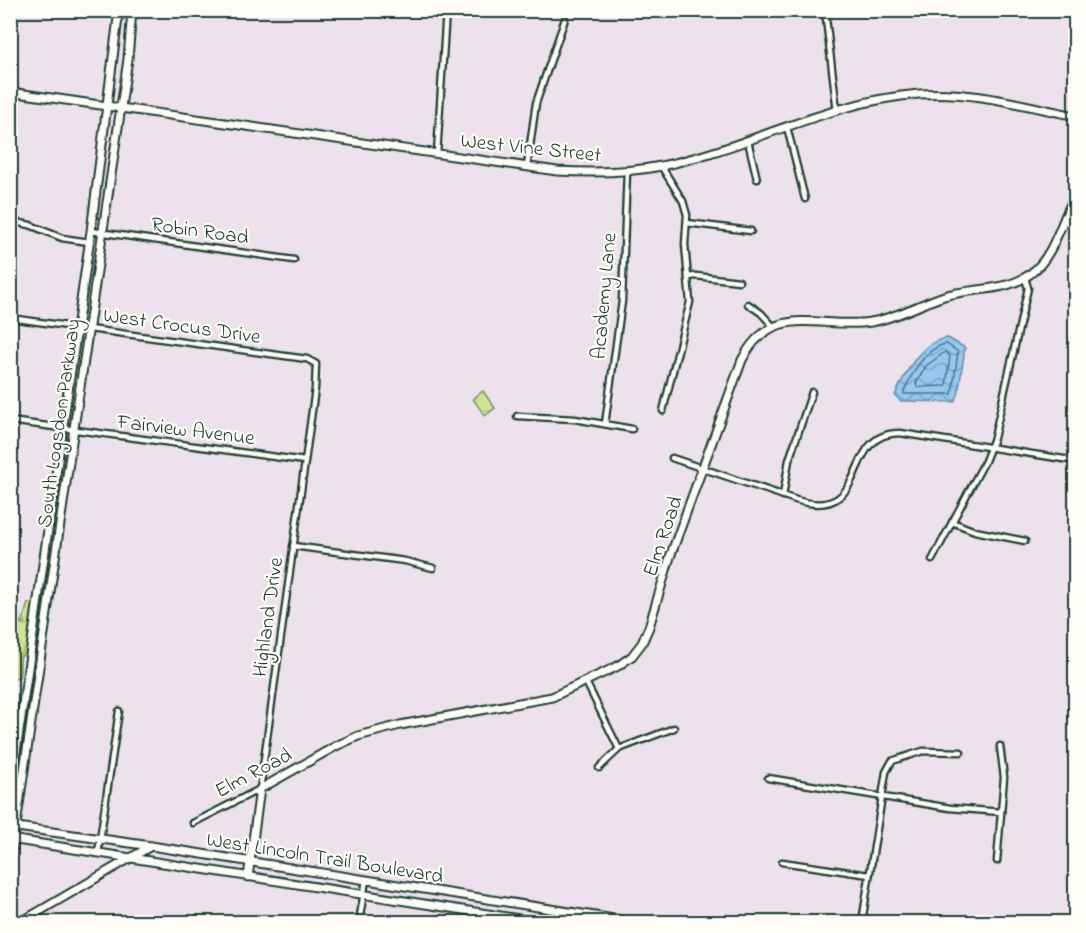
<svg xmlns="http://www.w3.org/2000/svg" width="1086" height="933" viewBox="0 0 1086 933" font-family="'Indie Flower',sans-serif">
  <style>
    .forest { fill: url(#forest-firs); stroke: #779065; stroke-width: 1.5 }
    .park { fill: url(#park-crowns); stroke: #779065; stroke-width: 1.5 }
    .water { fill: url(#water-waves); stroke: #6690a6; stroke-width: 1.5 }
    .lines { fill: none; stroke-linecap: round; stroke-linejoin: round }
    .shore { stroke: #4f7480; stroke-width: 1.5 }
    .street-casing { stroke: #1f3d34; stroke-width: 9 }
    .secondary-casing { stroke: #1f3d34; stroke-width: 11 }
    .street { stroke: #fdfcf7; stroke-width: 4.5 }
    .secondary { stroke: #fdfcf7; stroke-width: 7 }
    .labels { text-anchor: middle; stroke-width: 4.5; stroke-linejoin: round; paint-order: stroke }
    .street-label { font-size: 21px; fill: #1f3d34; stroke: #fdfcf7 }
  </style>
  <defs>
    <pattern id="forest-firs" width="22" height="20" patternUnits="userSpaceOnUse" patternTransform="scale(1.5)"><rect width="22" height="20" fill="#cfe296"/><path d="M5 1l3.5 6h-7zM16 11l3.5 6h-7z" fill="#b1c382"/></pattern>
    <pattern id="park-crowns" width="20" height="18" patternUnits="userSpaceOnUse" patternTransform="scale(1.5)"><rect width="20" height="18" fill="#cfe296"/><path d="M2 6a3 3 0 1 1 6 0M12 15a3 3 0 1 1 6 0" fill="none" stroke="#b1c382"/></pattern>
    <pattern id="water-waves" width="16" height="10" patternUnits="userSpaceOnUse" patternTransform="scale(1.5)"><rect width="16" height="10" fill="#96c7f2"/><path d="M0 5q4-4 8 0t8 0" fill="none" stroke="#7aa3c5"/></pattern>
  </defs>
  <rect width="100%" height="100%" fill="#ede2ec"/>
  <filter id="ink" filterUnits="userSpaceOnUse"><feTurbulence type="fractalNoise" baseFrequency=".0167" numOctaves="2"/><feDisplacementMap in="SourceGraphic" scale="12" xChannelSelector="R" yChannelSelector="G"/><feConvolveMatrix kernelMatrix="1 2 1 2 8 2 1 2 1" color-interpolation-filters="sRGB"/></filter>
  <g filter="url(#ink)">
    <path class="forest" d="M10 598C17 606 14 615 22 623L28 603H34L27 655 21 656C18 664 22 670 19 677L11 679Z"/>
    <path class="park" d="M483 391 495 408 485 416 473 399Z"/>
    <path class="water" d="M948 338 965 348 958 395 954 402 900 401 895 395C906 372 920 341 948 338Z"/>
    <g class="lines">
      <g class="shore">
        <path d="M947 344 958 352 952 394H904V391C912 374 926 346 947 344Z"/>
        <path d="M945 352 950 356 946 386 917 387 916 383 926 366Z"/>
      </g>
      <defs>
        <g id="street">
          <path d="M825 10 837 111"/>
          <path d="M825 12 836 10"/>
          <path d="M787 127 805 199"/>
          <path d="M748 141 757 179"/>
          <path d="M437 154 446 10"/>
          <path d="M661 166 683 201 687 215 685 244 690 302 663 411"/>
          <path d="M527 167 536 103 565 19"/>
          <path d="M10 221 30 225 62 238 89 242"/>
          <path d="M687 223 751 231"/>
          <path d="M91 231 294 260"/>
          <path d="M688 277 696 276 739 281"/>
          <path d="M748 304 761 313 773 326"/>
          <path d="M10 318 307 359 316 364 315 389 260 789 193 823"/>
          <path d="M517 416 575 419 632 429"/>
          <path d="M10 421 305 461"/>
          <path d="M605 424 622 301 627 171"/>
          <path d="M672 458 796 500C873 523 839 433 900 433L1076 461"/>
          <path d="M783 496 789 460 812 392"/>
          <path d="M952 522 975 531 1025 541"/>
          <path d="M293 546 405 561 433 568"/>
          <path d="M932 560 985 461 994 438 1028 288 1025 278"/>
          <path d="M586 682 619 749"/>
          <path d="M599 768 619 749 674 728"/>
          <path d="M768 778 950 808 1001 812"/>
          <path d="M98 853 119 711"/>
          <path d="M997 861 1004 777 1000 746"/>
          <path d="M782 862 869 875"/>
          <path d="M1074 891H1076"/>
          <path d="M359 922 366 880"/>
          <path d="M862 922 886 772 892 761 923 751 961 752"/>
        </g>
        <g id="secondary">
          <path d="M10 92 557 171C592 173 627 173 661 166 748 148 829 101 919 94 973 90 1024 106 1076 116"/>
          <path d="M10 794 91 231 119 10"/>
          <path d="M10 826 151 846 633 922"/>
          <path d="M10 839 539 922"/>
          <path d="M10 866 128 59 132 10"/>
          <path d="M248 877 260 789 336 746 358 736 400 725 552 697 618 666 632 656 642 643 649 627 670 557 742 360C773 300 820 330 871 322 896 318 920 304 944 296 974 287 1010 293 1035 270 1056 251 1061 219 1076 195"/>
          <path d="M21 922 151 846"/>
        </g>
      </defs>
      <use href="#street" class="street-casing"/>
      <use href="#secondary" class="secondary-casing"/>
      <use href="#street" class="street"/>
      <use href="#secondary" class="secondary"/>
    </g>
  </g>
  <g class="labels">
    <g class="street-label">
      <text transform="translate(531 147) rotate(6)" y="7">West Vine Street</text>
      <text transform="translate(200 230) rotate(8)" y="7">Robin Road</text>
      <text transform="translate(603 296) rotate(-85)" y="7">Academy Lane</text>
      <text transform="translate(182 325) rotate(8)" y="7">West Crocus Drive</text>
      <text transform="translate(58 423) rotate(-82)" y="7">South Logsdon Parkway</text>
      <text transform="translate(186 429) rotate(7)" y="7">Fairview Avenue</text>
      <text transform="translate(662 536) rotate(-71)" y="7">Elm Road</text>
      <text transform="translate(267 617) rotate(-82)" y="7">Highland Drive</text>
      <text transform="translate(253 772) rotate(-28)" y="7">Elm Road</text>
      <text transform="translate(325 857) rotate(9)" y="7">West Lincoln Trail Boulevard</text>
    </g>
  </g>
  <rect width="1086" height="933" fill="none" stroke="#fdfcf7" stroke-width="36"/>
  <rect x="18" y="18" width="1050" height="897" fill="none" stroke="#1f3d34" stroke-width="2" filter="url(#ink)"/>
</svg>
